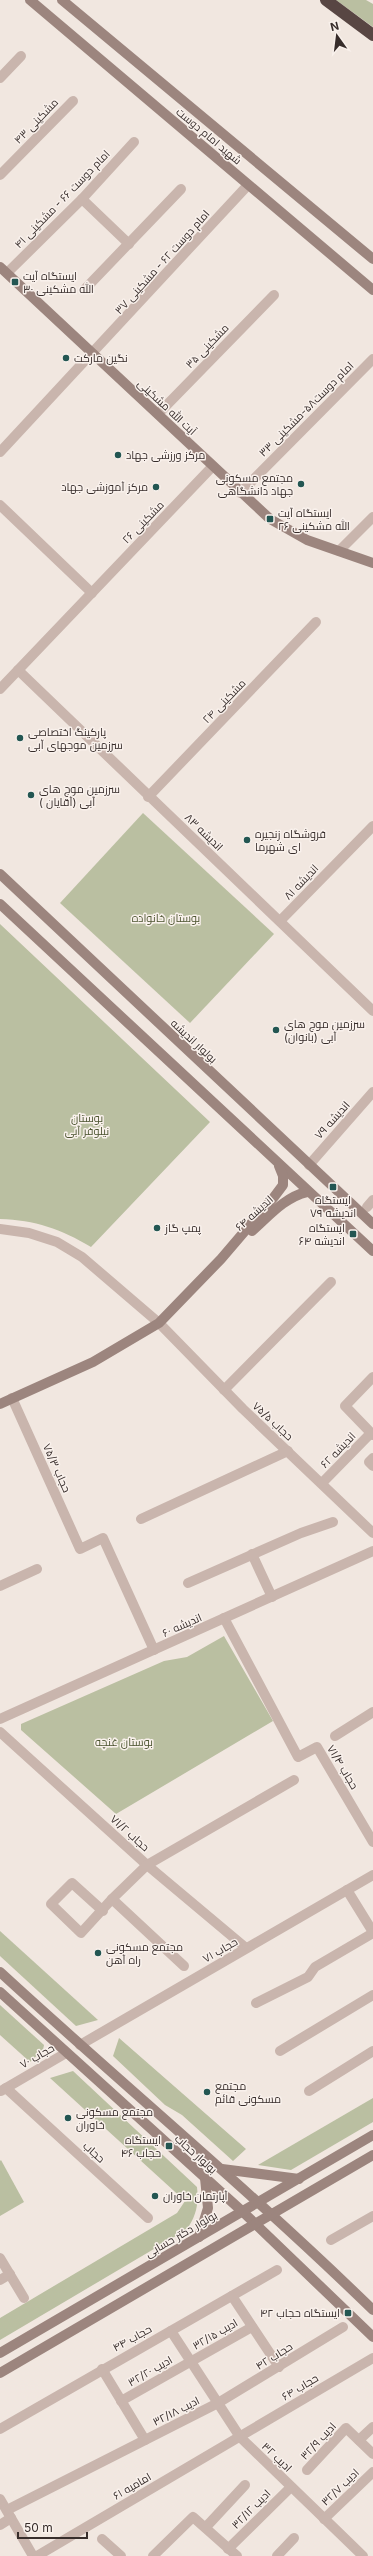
<svg xmlns="http://www.w3.org/2000/svg" width="373" height="2556" viewBox="0 0 373 2556" font-family="Inter,Cairo,sans-serif">
  <style>
    .green { fill: #babfa1 }
    .lines { fill: none; stroke-linecap: round; stroke-linejoin: round }
    .street { stroke: #c9b5ad; stroke-width: 10 }
    .secondary { stroke: #9c857e; stroke-width: 10 }
    .highway { stroke: #584643; stroke-width: 12 }
    .poi-dot { fill: #235652; stroke: #f9f1ec; stroke-width: 1.5 }
    .labels { text-anchor: middle; stroke-width: 3; stroke-linejoin: round; paint-order: stroke }
    .street-label { font-size: 11px; fill: #372d2b; stroke: #f9f1ec }
    .poi-label { font-size: 11px; fill: #372d2b; stroke: #f9f1ec; text-anchor: start }
    .park-label { font-size: 11px; fill: #4c5430; stroke: #f9f1ec }
  </style>
  <rect width="100%" height="100%" fill="#f1e7e0"/>
  <g class="green">
    <path d="M336 0H366L373 4V27Z"/>
    <path d="M143 813 274 934 190 1023 60 903Z"/>
    <path d="M0 924 210 1122 91 1247C61 1229 35 1220 0 1219Z"/>
    <path d="M224 1636 273 1721 116 1814 21 1730V1724L164 1661 187 1657Z"/>
    <path d="M0 1931 98 2020 76 2026 0 1956Z"/>
    <path d="M0 2005 44 2045 43 2050 30 2062 0 2035Z"/>
    <path d="M119 2038 246 2149 233 2161 182 2115 165 2105 113 2056Z"/>
    <path d="M73 2071 197 2187C199 2204 196 2217 186 2230L0 2340V2318L177 2213 185 2201 50 2078Z"/>
    <path d="M373 2098V2122L291 2170 258 2165Z"/>
    <path d="M1 2160 24 2202 0 2216V2161Z"/>
  </g>
  <g class="lines">
    <g class="street">
      <path d="M0 78 21 56"/>
      <path d="M0 175 73 101"/>
      <path d="M82 199 129 244"/>
      <path d="M7 273 82 199 134 142"/>
      <path d="M85 289 181 189"/>
      <path d="M158 414 274 295"/>
      <path d="M0 452 248 185"/>
      <path d="M240 493 373 359"/>
      <path d="M0 505 92 593"/>
      <path d="M339 551 373 517"/>
      <path d="M18 670 373 1011"/>
      <path d="M0 689 212 467"/>
      <path d="M148 797 316 622"/>
      <path d="M280 921 373 826"/>
      <path d="M309 1165 373 1092"/>
      <path d="M367 1207 373 1200"/>
      <path d="M0 1229 29 1233 57 1242 82 1257 159 1323 243 1409 373 1533"/>
      <path d="M373 1377 345 1406 373 1435"/>
      <path d="M224 1390 331 1282"/>
      <path d="M12 1398 80 1549 103 1538 154 1650"/>
      <path d="M373 1458 369 1462 373 1466"/>
      <path d="M322 1483 371 1433"/>
      <path d="M141 1519 288 1451"/>
      <path d="M252 1554 272 1597"/>
      <path d="M188 1583 301 1533 333 1522"/>
      <path d="M0 1586 37 1569"/>
      <path d="M224 1618 298 1757 317 1747 373 1842"/>
      <path d="M0 1719 373 1551"/>
      <path d="M0 1732 147 1865 246 1948"/>
      <path d="M335 1736 373 1712"/>
      <path d="M347 1890 373 1932"/>
      <path d="M103 1911 72 1883 51 1904 81 1933 112 1899"/>
      <path d="M184 1966 112 1899 147 1865 294 1780"/>
      <path d="M256 2003 308 1977 315 1967 373 1933"/>
      <path d="M80 2045 373 1875"/>
      <path d="M280 2051 373 1995"/>
      <path d="M6 2088 148 2218"/>
      <path d="M1 2091 66 2053"/>
      <path d="M309 2091 373 2051"/>
      <path d="M331 2240 373 2216"/>
      <path d="M0 2258 24 2298"/>
      <path d="M0 2280 10 2274"/>
      <path d="M232 2296 279 2367"/>
      <path d="M171 2331 240 2437 363 2556"/>
      <path d="M102 2369 145 2440"/>
      <path d="M121 2401 252 2327"/>
      <path d="M0 2429 277 2270"/>
      <path d="M359 2440 373 2427"/>
      <path d="M307 2470 346 2428 373 2454"/>
      <path d="M0 2499 33 2556"/>
      <path d="M7 2510 218 2403 343 2327"/>
      <path d="M324 2519 373 2472"/>
      <path d="M0 2525 11 2518"/>
      <path d="M206 2527 245 2485"/>
      <path d="M102 2539 121 2556"/>
      <path d="M228 2549 291 2487"/>
      <path d="M37 2556 373 2358"/>
      <path d="M153 2556 193 2517 237 2556"/>
      <path d="M277 2556 294 2538"/>
    </g>
    <g class="secondary">
      <path d="M30 0 373 290"/>
      <path d="M62 0 373 259"/>
      <path d="M0 267 270 519 307 540 373 563"/>
      <path d="M0 874 373 1224"/>
      <path d="M0 904 373 1251"/>
      <path d="M252 1231C269 1216 285 1197 307 1192"/>
      <path d="M0 1404 93 1362 159 1323 221 1259 274 1197 283 1185V1176L279 1166"/>
      <path d="M0 1972C124 2086 253 2193 373 2310"/>
      <path d="M0 1992 243 2212 373 2337"/>
      <path d="M222 2169 299 2179"/>
      <path d="M199 2237 208 2208 205 2178"/>
      <path d="M0 2353 373 2135"/>
      <path d="M0 2373 373 2155"/>
    </g>
    <path class="highway" d="M326 0 373 35"/>
  </g>
  <g class="poi-dot">
    <rect x="11" y="278" width="8" height="8" rx="2"/>
    <circle cx="66" cy="358" r="4"/>
    <circle cx="118" cy="455" r="4"/>
    <circle cx="301" cy="484" r="4"/>
    <circle cx="156" cy="487" r="4"/>
    <rect x="266" y="515" width="8" height="8" rx="2"/>
    <circle cx="20" cy="738" r="4"/>
    <circle cx="31" cy="795" r="4"/>
    <circle cx="247" cy="840" r="4"/>
    <circle cx="276" cy="1030" r="4"/>
    <rect x="329" y="1183" width="8" height="8" rx="2"/>
    <circle cx="157" cy="1228" r="4"/>
    <rect x="349" y="1230" width="8" height="8" rx="2"/>
    <circle cx="98" cy="1953" r="4"/>
    <circle cx="207" cy="2092" r="4"/>
    <circle cx="68" cy="2118" r="4"/>
    <rect x="165" y="2142" width="8" height="8" rx="2"/>
    <circle cx="155" cy="2196" r="4"/>
    <rect x="344" y="2309" width="8" height="8" rx="2"/>
  </g>
  <g class="labels">
    <g class="street-label">
      <text transform="translate(36 121) rotate(-46)" y="4">مشکینی ۴۳</text>
      <text transform="translate(209 136) rotate(40)" y="4">شهید امام دوست</text>
      <text transform="translate(62 199) rotate(-46)" y="4">امام دوست ۶۶ - مشکینی ۴۱</text>
      <text transform="translate(162 262) rotate(-48)" y="4">امام دوست ۶۲ - مشکینی ۳۷</text>
      <text transform="translate(207 346) rotate(-46)" y="4">مشکینی ۳۵</text>
      <text transform="translate(167 407) rotate(43)" y="4">آیت الله مشکینی</text>
      <text transform="translate(306 409) rotate(-45)" y="4">امام دوست۵۸-مشکینی ۳۳</text>
      <text transform="translate(143 522) rotate(-46)" y="4">مشکینی ۲۶</text>
      <text transform="translate(224 701) rotate(-46)" y="4">مشکینی ۲۴</text>
      <text transform="translate(204 832) rotate(44)" y="4">اندیشه ۸۳</text>
      <text transform="translate(301 882) rotate(-46)" y="4">اندیشه ۸۱</text>
      <text transform="translate(194 1041) rotate(43)" y="4">بولوار اندیشه</text>
      <text transform="translate(332 1120) rotate(-48)" y="4">اندیشه ۷۹</text>
      <text transform="translate(254 1213) rotate(-42)" y="4">اندیشه ۶۴</text>
      <text transform="translate(273 1421) rotate(43)" y="4">حجاب ۷۵/۵</text>
      <text transform="translate(338 1450) rotate(-46)" y="4">اندیشه ۶۲</text>
      <text transform="translate(57 1468) rotate(66)" y="4">حجاب ۷۵/۳</text>
      <text transform="translate(182 1625) rotate(-24)" y="4">اندیشه ۶۰</text>
      <text transform="translate(343 1767) rotate(59)" y="4">حجاب ۷۱/۴</text>
      <text transform="translate(130 1833) rotate(42)" y="4">حجاب ۷۱/۲</text>
      <text transform="translate(220 1950) rotate(-30)" y="4">حجاب ۷۱</text>
      <text transform="translate(37 2056) rotate(-30)" y="4">حجاب ۷۰</text>
      <text transform="translate(94 2152) rotate(42)" y="4">حجاب</text>
      <text transform="translate(196 2154) rotate(42)" y="4">بولوار حجاب</text>
      <text transform="translate(181 2234) rotate(-30)" y="4">بولوار دکتر حسابی</text>
      <text transform="translate(215 2334) rotate(-30)" y="4">ادیب ۳۲/۱۵</text>
      <text transform="translate(132 2338) rotate(-29)" y="4">حجاب ۴۴</text>
      <text transform="translate(274 2356) rotate(-32)" y="4">حجاب ۴۲</text>
      <text transform="translate(150 2371) rotate(-30)" y="4">ادیب ۳۲/۲۰</text>
      <text transform="translate(300 2387) rotate(-31)" y="4">حجاب ۶۴</text>
      <text transform="translate(176 2411) rotate(-27)" y="4">ادیب ۳۲/۱۸</text>
      <text transform="translate(318 2441) rotate(-47)" y="4">ادیب ۳۲/۹</text>
      <text transform="translate(277 2457) rotate(44)" y="4">ادیب ۳۲</text>
      <text transform="translate(132 2486) rotate(-30)" y="4">امامیه ۶۱</text>
      <text transform="translate(340 2487) rotate(-44)" y="4">ادیب ۳۲/۷</text>
      <text transform="translate(251 2509) rotate(-45)" y="4">ادیب ۳۲/۱۲</text>
    </g>
    <g class="poi-label">
      <text x="23" y="280">ایستگاه آیت<tspan x="23" dy="13">الله مشکینی ۳۰</tspan></text>
      <text x="74" y="362">نگین مارکت</text>
      <text x="126" y="459">مرکز ورزشی جهاد</text>
      <text x="293" y="482" text-anchor="end">مجتمع مسکونی<tspan x="293" dy="13">جهاد دانشگاهی</tspan></text>
      <text x="148" y="491" text-anchor="end">مرکز آموزشی جهاد</text>
      <text x="278" y="517">ایستگاه آیت<tspan x="278" dy="13">الله مشکینی ۲۶</tspan></text>
      <text x="28" y="736">پارکینگ اختصاصی<tspan x="28" dy="13">سرزمین موجهای آبی</tspan></text>
      <text x="39" y="793">سرزمین موج های<tspan x="39" dy="13">آبی (آقایان )</tspan></text>
      <text x="255" y="838">فروشگاه زنجیره<tspan x="255" dy="13">ای شهرما</tspan></text>
      <text x="284" y="1028">سرزمین موج های<tspan x="284" dy="13">آبی (بانوان)</tspan></text>
      <text x="333" y="1204" text-anchor="middle">ایستگاه<tspan x="333" dy="13">اندیشه ۷۹</tspan></text>
      <text x="165" y="1232">پمپ گاز</text>
      <text x="345" y="1232" text-anchor="end">ایستگاه<tspan x="345" dy="13">اندیشه ۶۴</tspan></text>
      <text x="106" y="1951">مجتمع مسکونی<tspan x="106" dy="13">راه آهن</tspan></text>
      <text x="215" y="2090">مجتمع<tspan x="215" dy="13">مسکونی قائم</tspan></text>
      <text x="76" y="2116">مجتمع مسکونی<tspan x="76" dy="13">خاوران</tspan></text>
      <text x="161" y="2144" text-anchor="end">ایستگاه<tspan x="161" dy="13">حجاب ۴۶</tspan></text>
      <text x="163" y="2200">آپارتمان خاوران</text>
      <text x="340" y="2317" text-anchor="end">ایستگاه حجاب ۴۲</text>
    </g>
    <g class="park-label">
      <text x="166" y="922">بوستان خانواده</text>
      <text x="87" y="1122">بوستان<tspan x="87" dy="13">نیلوفر آبی</tspan></text>
      <text x="124" y="1746">بوستان غنچه</text>
    </g>
  </g>
  <g transform="translate(337 36) rotate(346)" stroke="#f9f1ec" stroke-width="3" paint-order="stroke">
  <path d="M0-3L7 15L0 10L-7 15Z" fill="#372d2b"/>
  <text y="-6" font-size="11" font-weight="bold" text-anchor="middle" fill="#372d2b">N</text>
  </g>
  <path d="M18 2532v6h69v-6" fill="none" stroke="#372d2b" stroke-width="2"/>
  <text x="24" y="2532" font-size="12" fill="#372d2b" stroke="#f9f1ec" stroke-width="3" paint-order="stroke">50 m</text>
</svg>
